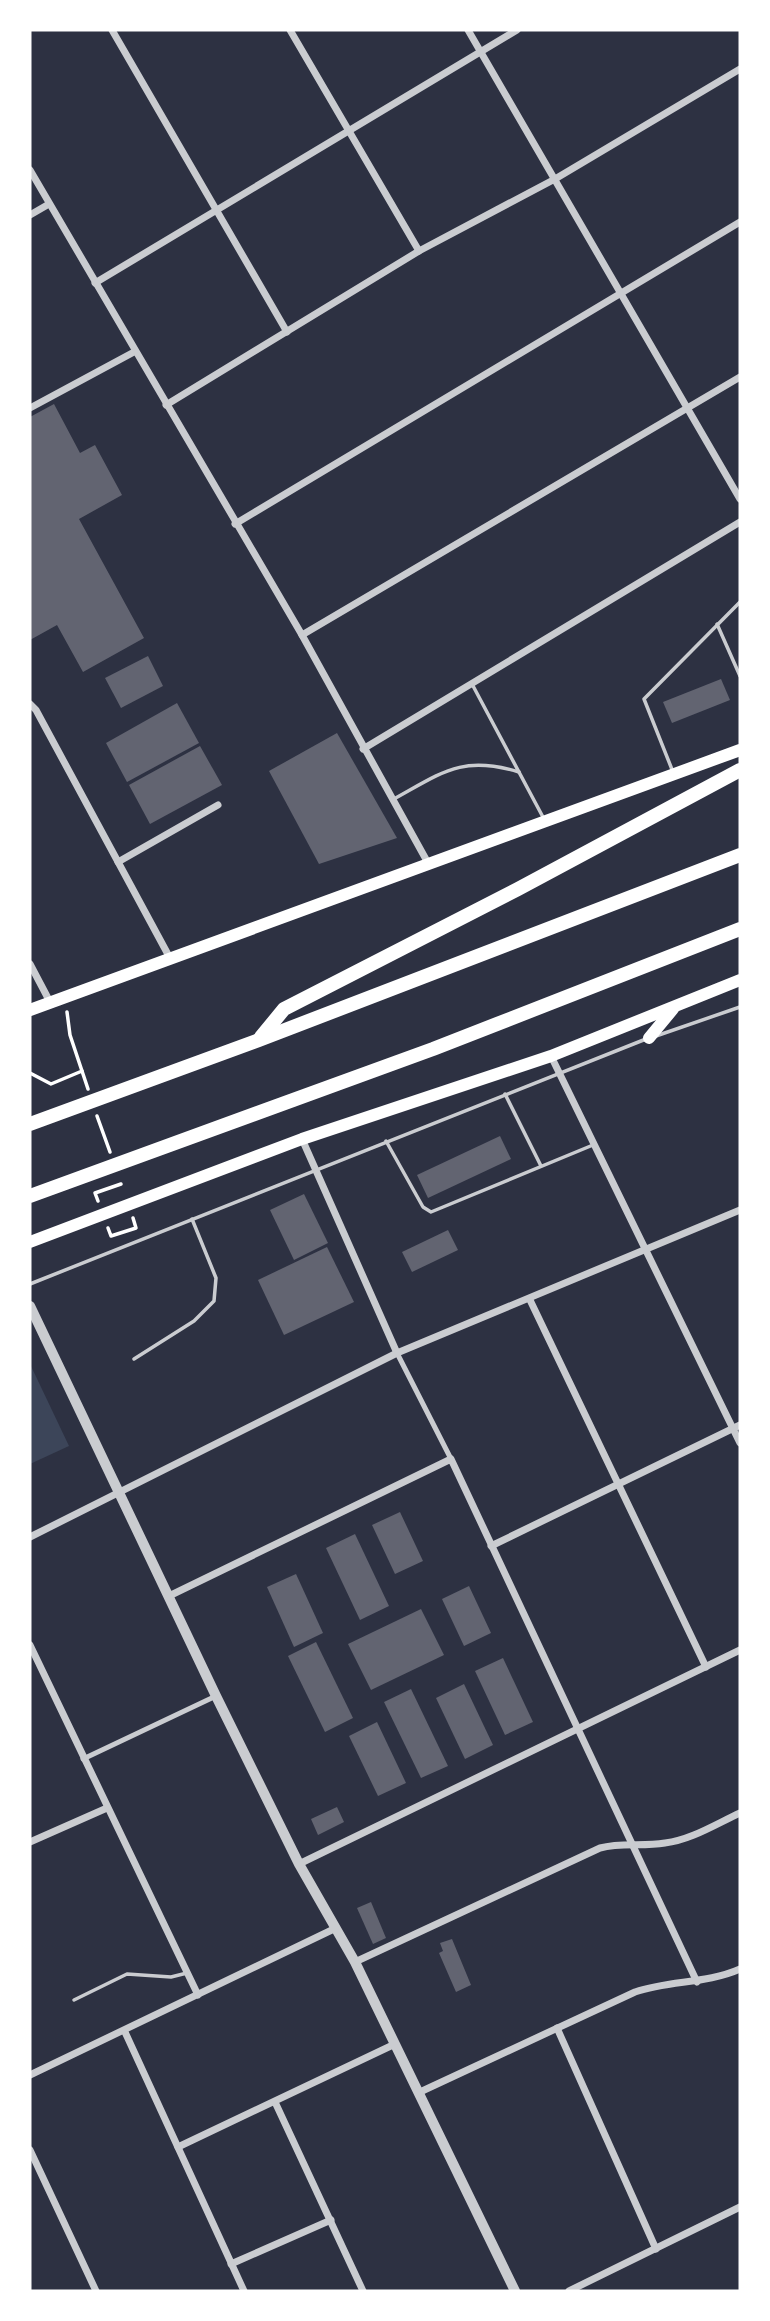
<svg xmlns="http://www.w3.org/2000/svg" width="770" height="2321" viewBox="0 0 770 2321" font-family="Overpass,sans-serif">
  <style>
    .green { fill: #3c4559 }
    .building { fill: #626471 }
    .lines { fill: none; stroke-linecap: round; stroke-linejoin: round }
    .path { stroke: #fff; stroke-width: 3.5 }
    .service { stroke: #caccd0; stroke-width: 3.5 }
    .pedestrian { stroke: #caccd0; stroke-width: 5 }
    .minor { stroke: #caccd0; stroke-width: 7 }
    .tertiary { stroke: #caccd0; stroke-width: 10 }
    .primary { stroke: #fff; stroke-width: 12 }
    .motorway { stroke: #fff; stroke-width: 14 }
  </style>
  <rect width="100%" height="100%" fill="#2d3142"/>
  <path class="green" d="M30 1364 69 1446 30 1464Z"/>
  <g class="building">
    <path d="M54 404 80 453 95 445 122 495 79 519 144 638 83 672 57 625 30 640V417Z"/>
    <path d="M148 656 163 686 121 708 105 678Z"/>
    <path d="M721 679 730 700 672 723 663 702Z"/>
    <path d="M177 703 199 743 127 782 106 743Z"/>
    <path d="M337 733 397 838 319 864 269 771Z"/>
    <path d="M200 746 222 785 150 824 129 785Z"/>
    <path d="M500 1136 511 1159 428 1198 417 1175Z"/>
    <path d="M304 1194 328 1243 294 1260 270 1210Z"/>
    <path d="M448 1230 458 1250 412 1272 402 1252Z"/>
    <path d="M327 1247 354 1302 284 1335 258 1280Z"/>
    <path d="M400 1512 423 1561 395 1574 372 1525Z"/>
    <path d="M355 1534 389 1606 360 1620 326 1548Z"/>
    <path d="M296 1574 323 1633 294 1647 267 1587Z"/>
    <path d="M469 1586 491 1633 464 1646 442 1599Z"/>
    <path d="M421 1609 444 1655 371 1690 348 1644Z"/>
    <path d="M316 1642 353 1718 325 1732 288 1656Z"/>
    <path d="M503 1658 533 1722 505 1735 475 1671Z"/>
    <path d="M464 1684 493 1745 465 1759 436 1698Z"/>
    <path d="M411 1689 448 1766 421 1778 384 1702Z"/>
    <path d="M377 1722 406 1783 378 1796 349 1736Z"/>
    <path d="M337 1807 344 1822 318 1835 311 1819Z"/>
    <path d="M371 1902 386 1938 373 1944 357 1908Z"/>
    <path d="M452 1939 471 1985 456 1992 439 1953 443 1951 440 1943Z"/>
  </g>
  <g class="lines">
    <g class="path">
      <path d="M67 1012 70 1035 88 1089"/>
      <path d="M30 1073 51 1084 82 1071"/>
      <path d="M97 1116 110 1152"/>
      <path d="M98 1201 95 1193 121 1184"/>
      <path d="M108 1228 111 1236 136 1228 133 1218"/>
    </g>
    <g class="service">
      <path d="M717 624 740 676"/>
      <path d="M472 684 544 819"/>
      <path d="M673 772 644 699 740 602"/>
      <path d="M394 799C443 772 462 755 519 772"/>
      <path d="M656 1036 740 1007"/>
      <path d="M505 1094 541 1166"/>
      <path d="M386 1141 423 1207 431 1212 593 1145"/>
      <path d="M30 1284 646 1039"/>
      <path d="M134 1359 194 1321 214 1301 216 1278 192 1219"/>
      <path d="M74 2000 127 1974 171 1977 187 1973"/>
    </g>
    <g class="pedestrian">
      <path d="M397 1353 451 1459"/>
      <path d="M83 1759 216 1696"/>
    </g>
    <g class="minor">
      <path d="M112 30 287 332"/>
      <path d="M290 30 419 251"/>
      <path d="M468 30 740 499"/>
      <path d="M30 170 302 635 428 863"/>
      <path d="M30 215 49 204"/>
      <path d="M95 283 517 30"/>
      <path d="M166 405 419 251 555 179 740 69"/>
      <path d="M30 408 134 352"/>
      <path d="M235 524 740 222"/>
      <path d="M302 635 740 377"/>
      <path d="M30 704 36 710 171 960"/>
      <path d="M363 749 740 522"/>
      <path d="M118 862 218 805"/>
      <path d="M30 964 50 1002"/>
      <path d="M551 1056 740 1443"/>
      <path d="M302 1139 397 1353"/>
      <path d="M530 1300 706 1667"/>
      <path d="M30 1537 397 1353 740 1210"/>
      <path d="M491 1546 740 1425"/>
      <path d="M169 1596 451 1459 697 1982"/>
      <path d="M30 1645 198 1995"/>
      <path d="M30 1842 107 1808"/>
      <path d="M299 1864 740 1650"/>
      <path d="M355 1962 600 1848C622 1842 642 1847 665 1843 691 1840 716 1824 740 1813"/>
      <path d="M557 2028 656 2249"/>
      <path d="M125 2032 244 2291"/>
      <path d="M30 2075 336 1928"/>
      <path d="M420 2092 635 1992C670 1980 706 1984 740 1969"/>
      <path d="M275 2102 363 2291"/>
      <path d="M178 2147 395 2044"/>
      <path d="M30 2150 96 2291"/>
      <path d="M231 2264 331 2220"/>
      <path d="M569 2291 740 2207"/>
    </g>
    <path class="tertiary" d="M30 1306 216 1696 299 1864 355 1962 515 2291"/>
    <g class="primary">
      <path d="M30 1010 740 750"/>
      <path d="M649 1038 673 1009"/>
      <path d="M30 1242 302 1139 551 1056 740 980"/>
    </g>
    <g class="motorway">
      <path d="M261 1037 284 1009 518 889 740 770"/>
      <path d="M30 1124 259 1040 740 855"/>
      <path d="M30 1196 433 1049 740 929"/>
    </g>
  </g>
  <rect width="770" height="2321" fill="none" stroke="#ffffff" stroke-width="63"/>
</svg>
